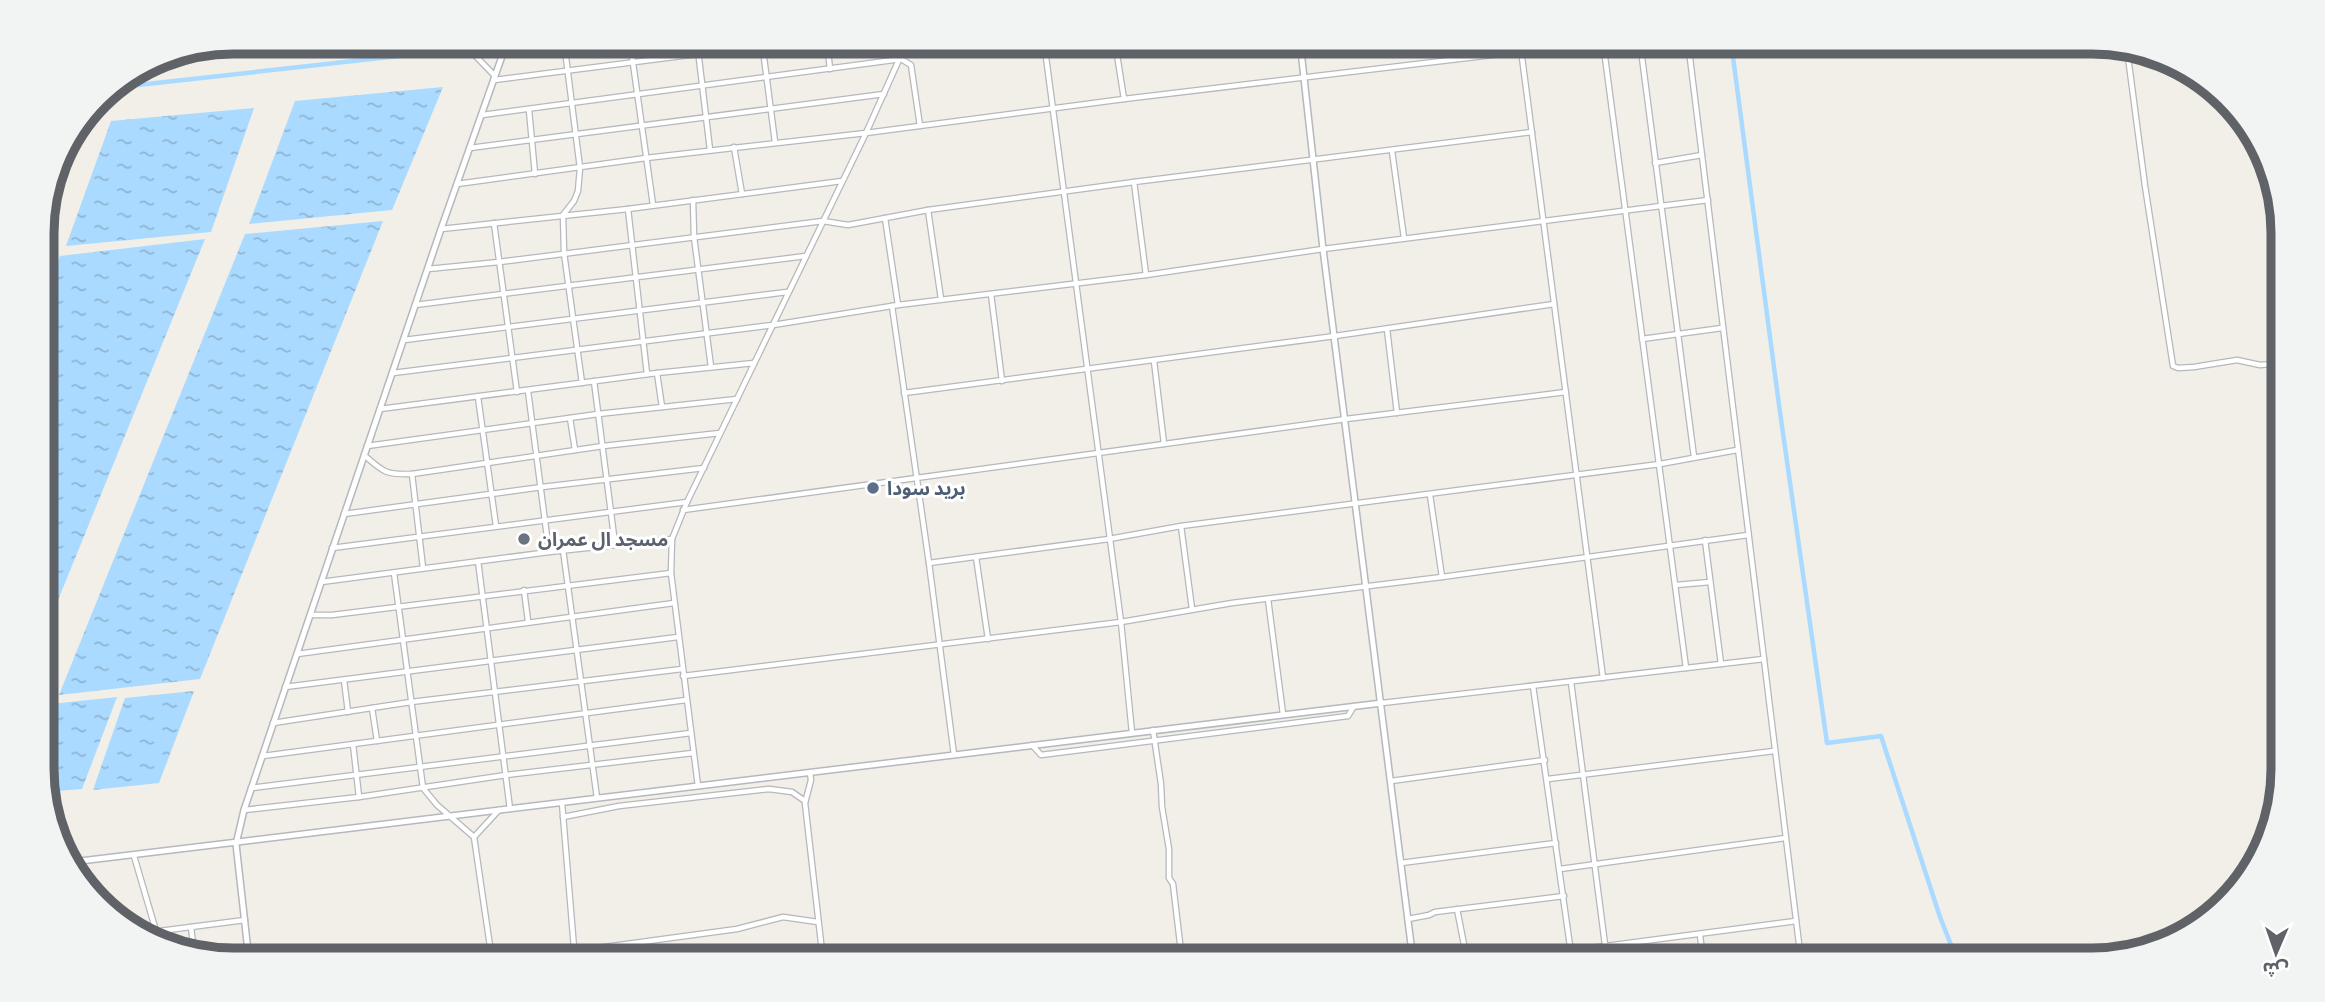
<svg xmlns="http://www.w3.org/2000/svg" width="2325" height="1002" viewBox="0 0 2325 1002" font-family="'Source Sans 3','Noto Sans Arabic',sans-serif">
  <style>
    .water { fill: url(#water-ripples) }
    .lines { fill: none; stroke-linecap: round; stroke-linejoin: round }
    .canal { stroke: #aadaff; stroke-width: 4.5 }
    .minor-casing { stroke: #b5b8bc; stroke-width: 7 }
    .tertiary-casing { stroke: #b5b8bc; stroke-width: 8 }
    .minor { stroke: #fff; stroke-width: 4.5 }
    .tertiary { stroke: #fff; stroke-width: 5 }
    .service-dot { fill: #5c6f8a; stroke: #fff; stroke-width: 2.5 }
    .worship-dot { fill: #6b7280; stroke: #fff; stroke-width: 2.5 }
    .labels { text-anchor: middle; stroke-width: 6; stroke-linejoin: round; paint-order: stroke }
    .service-label { font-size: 19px; font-weight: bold; fill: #4e5e75; stroke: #fff; text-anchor: start }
    .worship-label { font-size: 19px; font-weight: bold; fill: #5b616d; stroke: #fff; text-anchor: start }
    .rim { fill: none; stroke: #5f6368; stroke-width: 9 }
  </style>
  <defs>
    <pattern id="water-ripples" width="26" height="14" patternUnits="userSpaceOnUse" patternTransform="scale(1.75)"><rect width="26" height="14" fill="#aadaff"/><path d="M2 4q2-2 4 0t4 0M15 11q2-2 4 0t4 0" fill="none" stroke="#8eb4d2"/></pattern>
  </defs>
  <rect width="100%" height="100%" fill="#f1efe8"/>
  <g class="water">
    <path d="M443 87 392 210 249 224 295 101Z"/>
    <path d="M254 108 211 232 66 246 111 121Z"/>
    <path d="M383 221 200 679 59 695 245 234Z"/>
    <path d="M205 239 43 637V299L60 256Z"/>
    <path d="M194 691 159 783 93 790 125 698Z"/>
    <path d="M117 697 82 789 44 792V722L51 704Z"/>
  </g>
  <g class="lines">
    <g class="canal">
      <path d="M1731 42 1779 405 1827 743 1881 736 1940 917 1957 960"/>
      <path d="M117 83 138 85 453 50"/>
    </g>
    <defs>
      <g id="minor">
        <path d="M462 42 495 76"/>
        <path d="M564 42 580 168 578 191 574 201 563 215 564 253 582 383"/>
        <path d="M630 42 653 205"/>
        <path d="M697 42 710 150"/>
        <path d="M762 42 775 142"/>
        <path d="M827 42 830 69"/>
        <path d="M1044 42 1121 622 1132 733"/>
        <path d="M1115 42 1124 99"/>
        <path d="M1455 42 1456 59"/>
        <path d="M1520 42 1603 678"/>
        <path d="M1603 42 1686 668"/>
        <path d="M1640 42 1694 457"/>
        <path d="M1688 42 1801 960"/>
        <path d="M506 47 541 42"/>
        <path d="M2127 49 2145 186 2173 366 2178 368 2194 367 2237 360 2260 365 2282 363"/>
        <path d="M494 80 791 42"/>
        <path d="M529 110 535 174"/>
        <path d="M482 115 901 59 911 65 920 126"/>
        <path d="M734 147 742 194"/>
        <path d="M470 148 884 94"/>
        <path d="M1392 151 1404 238"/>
        <path d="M1655 163 1702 155"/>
        <path d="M1134 182 1146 275"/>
        <path d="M457 184 646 158 866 133 1124 99 1602 42"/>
        <path d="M693 200 694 237 711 367"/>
        <path d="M628 209 647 374"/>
        <path d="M928 210 941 299"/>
        <path d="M885 218 898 305"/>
        <path d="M494 223 517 392"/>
        <path d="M441 229 628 209 842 181"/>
        <path d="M428 269 499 262 823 221 848 225 928 210 1134 182 1532 132"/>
        <path d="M991 294 1002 381"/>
        <path d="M415 305 806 256"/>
        <path d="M892 306 929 563 954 755"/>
        <path d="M1387 329 1397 413"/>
        <path d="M1642 339 1722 328"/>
        <path d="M404 340 787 292"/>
        <path d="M1154 361 1164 444"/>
        <path d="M393 373 773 325 898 305 1146 275 1323 249 1708 200"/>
        <path d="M657 373 662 407"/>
        <path d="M594 381 615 544"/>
        <path d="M528 391 549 552"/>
        <path d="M904 393 1335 336 1554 304"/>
        <path d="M478 397 496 526"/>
        <path d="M380 409 657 373 754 363"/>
        <path d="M570 418 575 450"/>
        <path d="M367 446 598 414 737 399"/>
        <path d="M364 455C383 472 386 475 412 474L603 446 720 433"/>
        <path d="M412 474 423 568"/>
        <path d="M1430 495 1442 577"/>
        <path d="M683 510 1346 419 1566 392"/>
        <path d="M344 514 542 487 704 468"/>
        <path d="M1181 526 1192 609"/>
        <path d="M1705 540 1721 664"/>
        <path d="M332 548 687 502"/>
        <path d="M563 550 597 798"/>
        <path d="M976 557 988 639"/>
        <path d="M478 561 510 809"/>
        <path d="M929 563 1109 539 1181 526 1660 464 1737 450"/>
        <path d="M394 573 423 788 437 805 474 837 492 960"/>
        <path d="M321 582 549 552 672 539"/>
        <path d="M1676 585 1710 582"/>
        <path d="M524 590 528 621"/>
        <path d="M1268 599 1283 714"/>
        <path d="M310 615H332L671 573"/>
        <path d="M297 654 674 603"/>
        <path d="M683 676 1121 622 1232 603 1442 577 1748 535"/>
        <path d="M344 680 348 712"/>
        <path d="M1571 682 1607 960"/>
        <path d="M1533 686 1572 960"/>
        <path d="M285 687 678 637"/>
        <path d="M1382 703 1764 659"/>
        <path d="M372 708 377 741"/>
        <path d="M273 723 411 702 682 669"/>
        <path d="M1153 730 1161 784 1162 807 1169 849V878L1173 884 1182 960"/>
        <path d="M353 744 359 797"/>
        <path d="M1032 745 1041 755 1348 716 1354 706"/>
        <path d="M263 756 686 700"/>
        <path d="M810 773 811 780 805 803 823 960"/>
        <path d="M1548 779 1774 751"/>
        <path d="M1391 781 1545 760"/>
        <path d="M698 786 671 573 672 539 687 502 866 133 907 42"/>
        <path d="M251 788 691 733"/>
        <path d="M562 803 575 960"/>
        <path d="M244 810 359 797 506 775 693 753"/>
        <path d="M563 817 619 806 769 789 792 792 805 801"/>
        <path d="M474 837 499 810"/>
        <path d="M134 856 156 931"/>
        <path d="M1401 863 1556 843"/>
        <path d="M1560 869 1785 838"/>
        <path d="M1457 909 1467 960"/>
        <path d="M1408 919 1429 915 1435 912 1564 896"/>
        <path d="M191 927 194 952"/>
        <path d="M144 933 245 920"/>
        <path d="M1700 935 1703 960"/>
        <path d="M575 951 737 929 783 917 818 922"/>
        <path d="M1500 960 1796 921"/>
      </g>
      <g id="tertiary">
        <path d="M1300 42 1323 249 1413 960"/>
        <path d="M72 862 1382 703"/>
        <path d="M249 960 236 844 244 810 441 229 507 42"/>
      </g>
    </defs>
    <use href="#minor" class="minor-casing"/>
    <use href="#tertiary" class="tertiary-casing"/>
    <use href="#minor" class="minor"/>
    <use href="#tertiary" class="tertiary"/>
  </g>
  <circle class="service-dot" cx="873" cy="488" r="7"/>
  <circle class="worship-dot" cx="524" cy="539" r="7"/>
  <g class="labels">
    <g class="service-label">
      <text x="887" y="495">بريد سودا</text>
    </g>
    <g class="worship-label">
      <text x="538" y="546">مسجد ال عمران</text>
    </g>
  </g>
  <path d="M0 0H2325V1002H0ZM233 54H2092A179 179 0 0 1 2271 233V769A179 179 0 0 1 2092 948H233A179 179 0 0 1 54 769V233A179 179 0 0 1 233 54Z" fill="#f2f3f3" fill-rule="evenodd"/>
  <path class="rim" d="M233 54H2092A179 179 0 0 1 2271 233V769A179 179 0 0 1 2092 948H233A179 179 0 0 1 54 769V233A179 179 0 0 1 233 54Z"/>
  <g transform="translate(2276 953) rotate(182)" stroke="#ffffff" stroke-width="5" paint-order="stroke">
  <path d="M0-5L12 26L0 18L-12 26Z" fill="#5f6368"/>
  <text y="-10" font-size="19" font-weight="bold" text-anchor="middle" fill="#5f6368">ش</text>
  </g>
</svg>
